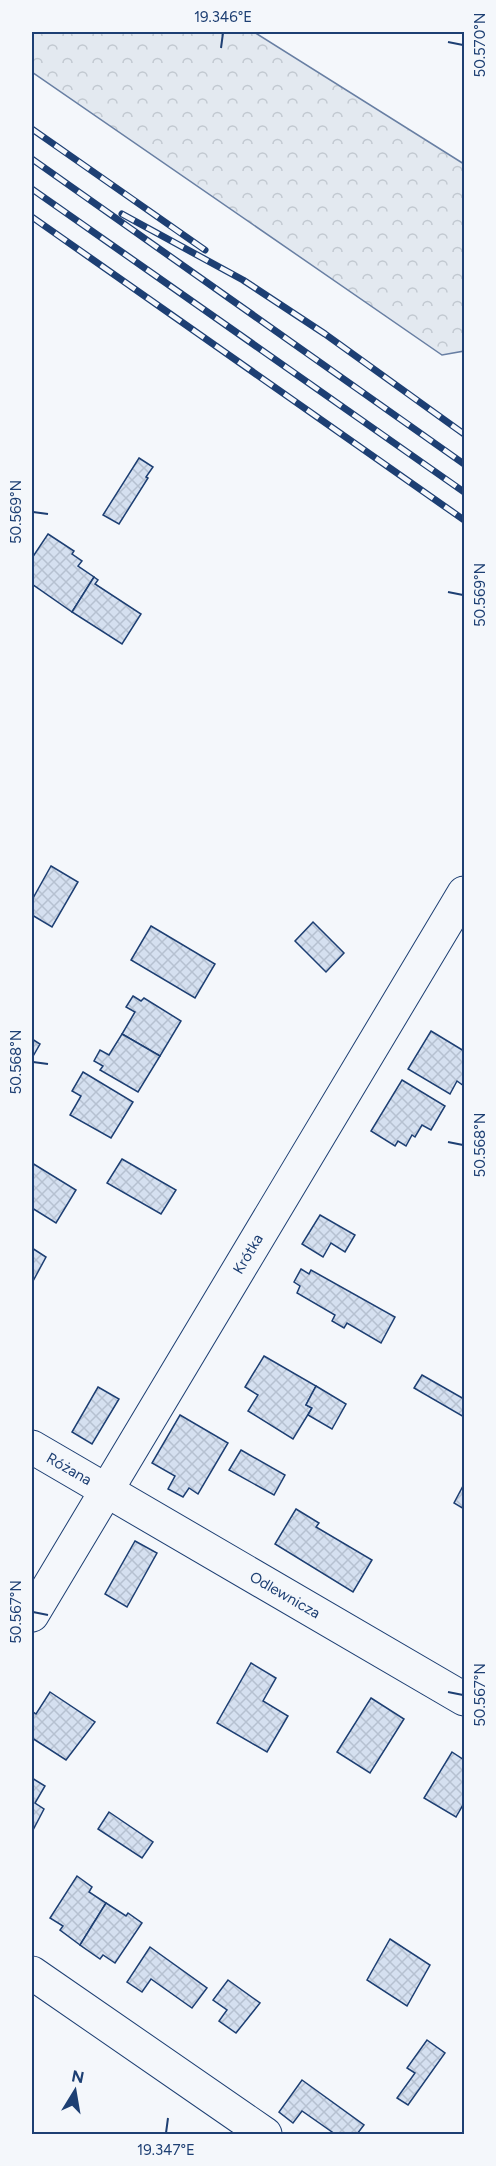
<svg xmlns="http://www.w3.org/2000/svg" width="496" height="2166" viewBox="0 0 496 2166" font-family="Figtree,sans-serif">
  <style>
    .forest { fill: url(#forest-crowns); stroke: #687fa3; stroke-width: 1.5 }
    .building { fill: url(#building-cross-hatch); stroke: #1d3f73; stroke-width: 1.5 }
    .lines { fill: none; stroke-linecap: round; stroke-linejoin: round }
    .minor-casing { stroke: #1d3f73; stroke-width: 35 }
    .minor { stroke: #f4f7fb; stroke-width: 33 }
    .rail-casing { stroke: #1d3f73; stroke-width: 7 }
    .rail { stroke: #f4f7fb; stroke-width: 4.5; stroke-dasharray: 14; stroke-linecap: butt }
    .ticks { fill: none; stroke: #1d3f73; stroke-width: 2 }
    .labels { text-anchor: middle; stroke-width: 4.5; stroke-linejoin: round; paint-order: stroke }
    .street-label { font-size: 15px; fill: #1d3f73; stroke: #f4f7fb }
    .neatline { fill: none; stroke: #1d3f73; stroke-width: 2 }
    .ticks-label { font-size: 15px; text-anchor: middle; fill: #1d3f73 }
  </style>
  <defs>
    <pattern id="forest-crowns" width="20" height="18" patternUnits="userSpaceOnUse" patternTransform="scale(1.5)"><rect width="20" height="18" fill="#e3e9f0"/><path d="M2 6a3 3 0 1 1 6 0M12 15a3 3 0 1 1 6 0" fill="none" stroke="#c2c9d1"/></pattern>
    <pattern id="building-cross-hatch" width="8" height="8" patternUnits="userSpaceOnUse" patternTransform="scale(1.5)"><rect width="8" height="8" fill="#d5e0f0"/><path d="M0 0l8 8M0 8l8-8" fill="none" stroke="#b6c1d1"/></pattern>
  </defs>
  <rect width="100%" height="100%" fill="#f4f7fb"/>
  <path class="forest" d="M32 32H254L464 164V351L442 355 32 72Z"/>
  <g class="building">
    <path d="M139 458 153 467 146 477 148 478 119 524 103 515Z"/>
    <path d="M48 534 74 551 72 554 82 561 78 566 94 577 72 612 32 584V558Z"/>
    <path d="M94 577 98 580 95 584 141 614 122 644 72 612Z"/>
    <path d="M51 866 78 882 52 927 32 915V900Z"/>
    <path d="M313 922 344 953 326 972 295 941Z"/>
    <path d="M151 926 215 964 195 998 131 960Z"/>
    <path d="M133 996 141 1001 144 998 181 1021 160 1056 122 1034 135 1012 126 1007Z"/>
    <path d="M431 1031 464 1051V1086L457 1081 450 1094 408 1069Z"/>
    <path d="M122 1034 160 1056 138 1092 100 1070 103 1066 94 1061 100 1050 109 1055Z"/>
    <path d="M32 1039 40 1044 32 1058Z"/>
    <path d="M83 1072 133 1102 111 1138 70 1115 81 1096 72 1091Z"/>
    <path d="M402 1080 445 1106 431 1130 422 1125 415 1137 412 1135 406 1146 398 1141 395 1146 371 1131Z"/>
    <path d="M122 1159 176 1190 161 1214 107 1183Z"/>
    <path d="M32 1163 76 1190 56 1223 32 1208Z"/>
    <path d="M320 1215 355 1235 345 1252 331 1243 323 1257 302 1244Z"/>
    <path d="M32 1248 46 1257 32 1283Z"/>
    <path d="M301 1269 309 1274 311 1270 395 1317 381 1343 347 1323 344 1328 332 1321 335 1315 297 1293 300 1286 294 1282Z"/>
    <path d="M264 1356 316 1386 306 1405 312 1408 293 1439 248 1411 258 1395 245 1387Z"/>
    <path d="M422 1375 464 1399V1417L414 1388Z"/>
    <path d="M316 1386 346 1404 332 1429 308 1415 312 1408 306 1405Z"/>
    <path d="M98 1387 119 1399 92 1444 72 1432Z"/>
    <path d="M180 1415 228 1443 198 1494 189 1488 183 1497 168 1489 175 1476 152 1463Z"/>
    <path d="M241 1450 285 1475 274 1495 229 1470Z"/>
    <path d="M464 1484V1509L454 1503Z"/>
    <path d="M296 1509 319 1523 316 1527 372 1560 353 1592 275 1544Z"/>
    <path d="M135 1541 157 1553 127 1607 105 1594Z"/>
    <path d="M251 1663 276 1678 263 1701 288 1716 267 1752 217 1723Z"/>
    <path d="M50 1692 95 1722 66 1760 32 1738V1715L33 1712 36 1714Z"/>
    <path d="M371 1698 404 1719 370 1773 337 1752Z"/>
    <path d="M452 1752 464 1760V1803L456 1817 424 1798Z"/>
    <path d="M32 1778 45 1786 35 1803 44 1809 32 1832Z"/>
    <path d="M109 1812 153 1842 142 1858 98 1829Z"/>
    <path d="M77 1876 92 1887 89 1892 106 1903 80 1945 60 1930 63 1926 50 1918Z"/>
    <path d="M106 1903 126 1916 128 1913 142 1923 115 1963 103 1955 100 1959 80 1945Z"/>
    <path d="M390 1939 430 1965 407 2006 367 1980Z"/>
    <path d="M150 1947 207 1988 192 2008 151 1979 142 1992 127 1982Z"/>
    <path d="M228 1980 260 2003 236 2033 219 2021 227 2010 213 2000Z"/>
    <path d="M427 2040 445 2053 408 2105 397 2098 415 2073 407 2068Z"/>
    <path d="M302 2080 364 2125 357 2134H335L302 2111 293 2123 279 2112Z"/>
  </g>
  <g class="lines">
    <defs>
      <g id="minor">
        <path d="M32 1447 464 1699"/>
        <path d="M32 1615 464 893"/>
        <path d="M32 1973 265 2134"/>
      </g>
    </defs>
    <use href="#minor" class="minor-casing"/>
    <use href="#minor" class="minor"/>
    <defs>
      <g id="rail">
        <path d="M32 129 205 250"/>
        <path d="M32 159 464 464"/>
        <path d="M32 189 464 492"/>
        <path d="M122 214 243 280 325 334 464 434"/>
        <path d="M32 217 464 520"/>
      </g>
    </defs>
    <use href="#rail" class="rail-casing"/>
    <use href="#rail" class="rail"/>
  </g>
  <path class="ticks" d="M448 42 463 45M221 48 223 33M33 512 48 514M448 592 463 595M33 1062 48 1064M448 1142 463 1145M33 1612 48 1615M448 1692 463 1695M166 2133 168 2118"/>
  <g class="labels">
    <g class="street-label">
      <text transform="translate(248 1254) rotate(-59)" y="5">Krótka</text>
      <text transform="translate(69 1469) rotate(30)" y="5">Różana</text>
      <text transform="translate(285 1595) rotate(30)" y="5">Odlewnicza</text>
    </g>
  </g>
  <rect width="496" height="2166" fill="none" stroke="#f4f7fb" stroke-width="66"/>
  <g transform="translate(75 2091) rotate(11)" stroke="#f4f7fb" stroke-width="4.5" paint-order="stroke">
  <path d="M0-4.5L10 22L0 15L-10 22Z" fill="#1d3f73"/>
  <text y="-9" font-size="16" font-weight="bold" text-anchor="middle" fill="#1d3f73">N</text>
  </g>
  <rect x="33" y="33" width="430" height="2100" class="neatline"/>
  <g class="ticks-label">
    <text x="223" y="22">19.346°E</text>
    <text transform="translate(480 45) rotate(-90)" y="5">50.570°N</text>
    <text transform="translate(16 512) rotate(-90)" y="5">50.569°N</text>
    <text transform="translate(480 595) rotate(-90)" y="5">50.569°N</text>
    <text transform="translate(16 1062) rotate(-90)" y="5">50.568°N</text>
    <text transform="translate(480 1145) rotate(-90)" y="5">50.568°N</text>
    <text transform="translate(16 1612) rotate(-90)" y="5">50.567°N</text>
    <text transform="translate(480 1695) rotate(-90)" y="5">50.567°N</text>
    <text x="166" y="2155">19.347°E</text>
  </g>
</svg>
